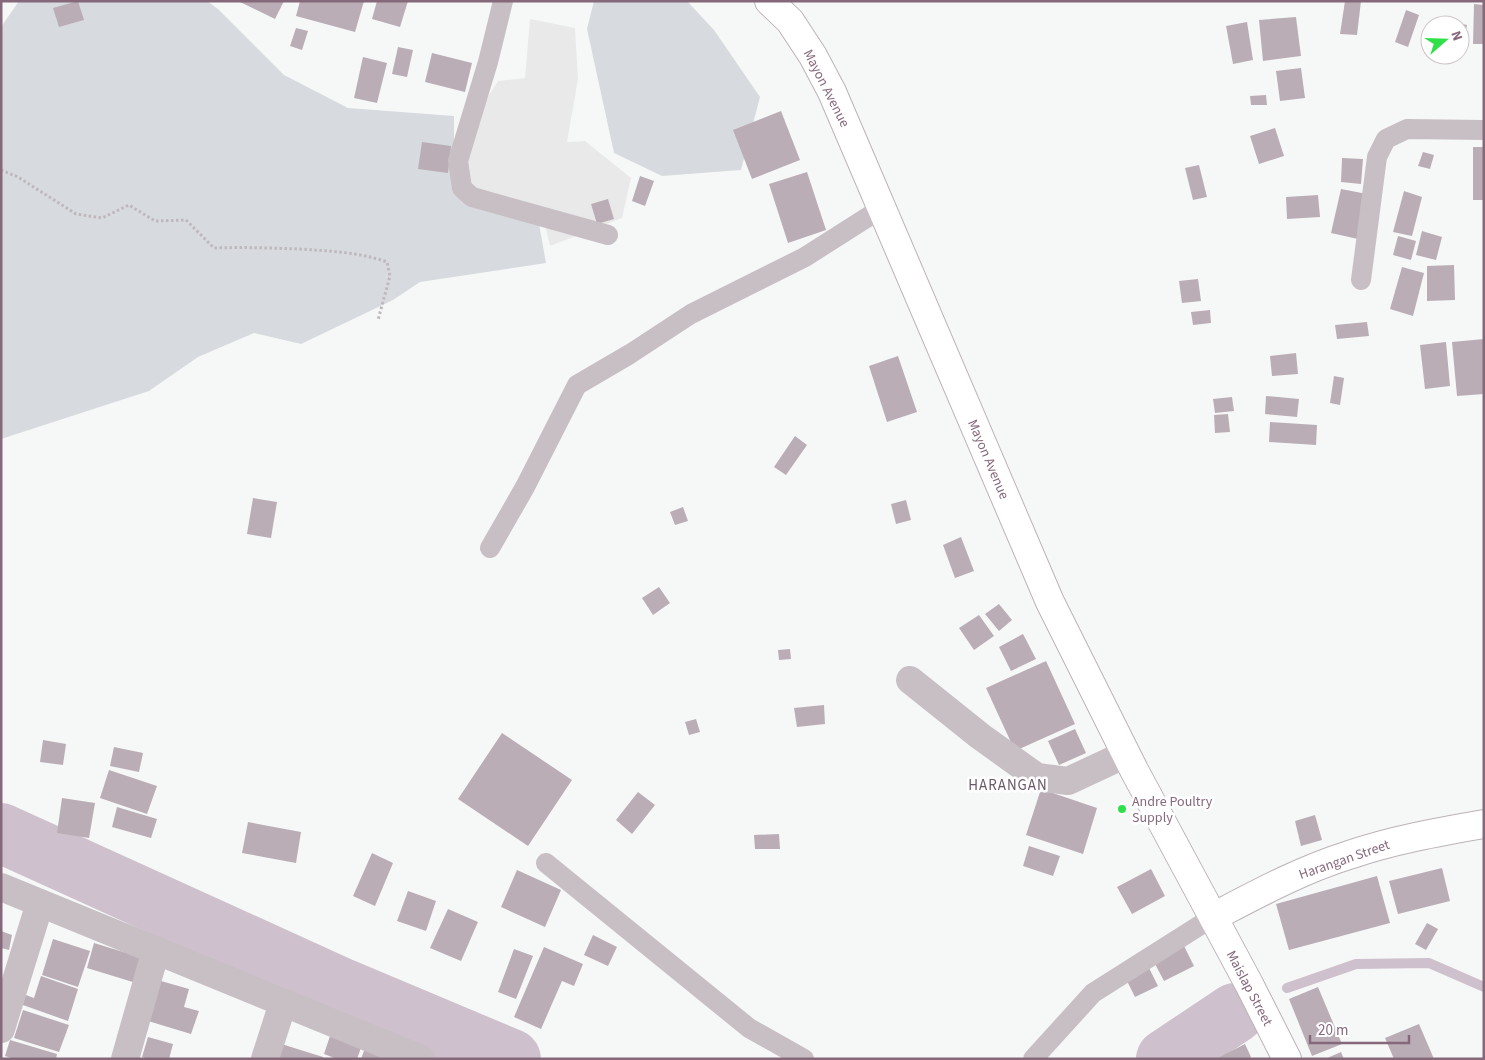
<svg xmlns="http://www.w3.org/2000/svg" width="1485" height="1060" viewBox="0 0 1485 1060" font-family="'Source Sans 3',sans-serif">
  <style>
    .built { fill: #e9e9ea }
    .green { fill: #d7dbdf }
    .lines { fill: none; stroke-linecap: round; stroke-linejoin: round }
    .stream { stroke: #cec0cc; stroke-width: 10 }
    .river { stroke: #cec0cc; stroke-width: 60 }
    .building { fill: #baadb6 }
    .secondary-casing { stroke: #bcb2b8; stroke-width: 30 }
    .path { stroke: #beb8bc; stroke-width: 3; stroke-dasharray: 2.5 2.5; stroke-linecap: butt }
    .lane { stroke: #c8bfc4; stroke-width: 20 }
    .street { stroke: #c8bfc4; stroke-width: 28 }
    .secondary { stroke: #fff; stroke-width: 28 }
    .poi-dot { fill: #2fe04a; stroke: #fff; stroke-width: 2 }
    .labels { text-anchor: middle; stroke-width: 5; stroke-linejoin: round; paint-order: stroke }
    .street-label { font-size: 14px; fill: #86687b; stroke: #fff }
    .poi-label { font-size: 14px; fill: #86687b; stroke: #fff; text-anchor: start }
    .neighbourhood-label { font-size: 15px; letter-spacing: 1px; fill: #6b5664; stroke: #fff }
  </style>
  <rect width="100%" height="100%" fill="#f6f8f8"/>
  <path class="built" d="M530 19 575 28 578 79 567 142 585 141 631 178 622 218 550 246 542 212 469 191 466 132 498 81 525 78Z"/>
  <g class="green">
    <path d="M19 1H207L218 9 284 75 348 108 454 116V194L538 218 546 263 420 282 393 300 301 344 254 333 198 357 149 391 1 439V27Z"/>
    <path d="M594 1H687L714 30 760 97 741 170 662 176 614 153 587 29Z"/>
  </g>
  <g class="lines">
    <path class="stream" d="M1287 988 1356 964 1429 963 1484 987"/>
    <g class="river">
      <path d="M1 833 342 988 511 1059"/>
      <path d="M1166 1059 1235 1013"/>
    </g>
  </g>
  <g class="building">
    <path d="M78 1 84 20 59 27 53 8Z"/>
    <path d="M238 1H284L275 19Z"/>
    <path d="M300 1H364L355 32 296 16Z"/>
    <path d="M377 1H408L400 27 372 19Z"/>
    <path d="M1345 1H1361L1357 35 1340 34Z"/>
    <path d="M1474 4 1484 5V44H1473Z"/>
    <path d="M1406 10 1419 15 1408 47 1395 42Z"/>
    <path d="M1296 17 1301 56 1263 61 1259 20Z"/>
    <path d="M1440 19 1467 25 1462 49H1460V25H1439Z"/>
    <path d="M1247 22 1253 60 1233 64 1226 26Z"/>
    <path d="M296 28 308 31 302 50 290 46Z"/>
    <path d="M398 47 413 50 407 77 392 74Z"/>
    <path d="M432 53 472 63 465 92 425 82Z"/>
    <path d="M363 57 387 63 377 103 354 98Z"/>
    <path d="M1301 68 1305 98 1280 101 1276 71Z"/>
    <path d="M1266 95 1267 105H1251L1250 96Z"/>
    <path d="M781 111 800 160 752 179 733 130Z"/>
    <path d="M1275 128 1284 156 1259 164 1250 136Z"/>
    <path d="M422 142 451 146 448 173 418 169Z"/>
    <rect x="1473" y="147" width="11" height="53"/>
    <path d="M1423 152 1434 155 1430 169 1418 166Z"/>
    <path d="M1342 158 1363 159 1361 184 1341 182Z"/>
    <path d="M1199 165 1207 197 1193 200 1185 168Z"/>
    <path d="M807 172 826 230 788 243 769 184Z"/>
    <path d="M640 176 654 181 645 206 632 201Z"/>
    <path d="M1341 189 1367 194 1358 239 1331 233Z"/>
    <path d="M1404 191 1422 197 1412 236 1393 232Z"/>
    <path d="M1318 195 1320 217 1287 219 1286 197Z"/>
    <path d="M608 199 614 219 597 224 591 204Z"/>
    <path d="M1422 231 1442 237 1436 260 1416 255Z"/>
    <path d="M1398 236 1416 241 1411 260 1393 255Z"/>
    <path d="M1454 265 1455 300 1427 301V266Z"/>
    <path d="M1402 267 1424 273 1413 316 1390 309Z"/>
    <path d="M1198 279 1201 301 1182 303 1179 281Z"/>
    <path d="M1210 310 1211 323 1193 325 1191 312Z"/>
    <path d="M1367 322 1369 336 1337 339 1335 325Z"/>
    <path d="M1484 339V394L1457 396 1452 342Z"/>
    <path d="M1446 342 1450 386 1425 389 1420 345Z"/>
    <path d="M1296 353 1298 374 1272 376 1270 356Z"/>
    <path d="M898 356 917 412 887 422 869 366Z"/>
    <path d="M1334 376 1344 378 1340 405 1330 403Z"/>
    <path d="M1266 396 1299 399 1297 417 1265 414Z"/>
    <path d="M1232 397 1234 411 1215 413 1213 399Z"/>
    <path d="M1228 414 1230 432 1215 433 1214 415Z"/>
    <path d="M1270 422 1317 425 1316 445 1269 442Z"/>
    <path d="M795 436 807 445 786 475 774 467Z"/>
    <path d="M253 498 277 502 271 538 247 534Z"/>
    <path d="M906 500 911 520 896 524 891 504Z"/>
    <path d="M683 507 688 521 675 525 670 512Z"/>
    <path d="M961 537 974 571 955 578 943 545Z"/>
    <path d="M659 587 670 603 653 615 642 598Z"/>
    <path d="M999 604 1012 620 999 631 985 614Z"/>
    <path d="M979 615 994 636 974 650 959 628Z"/>
    <path d="M1023 634 1036 659 1011 671 999 647Z"/>
    <path d="M790 649 791 659 779 660 778 650Z"/>
    <path d="M1046 661 1075 724 1015 751 986 688Z"/>
    <path d="M824 705 825 724 797 727 794 708Z"/>
    <path d="M696 719 700 732 689 735 685 722Z"/>
    <path d="M1075 729 1086 753 1059 765 1048 741Z"/>
    <path d="M502 733 572 780 528 846 458 799Z"/>
    <path d="M43 740 66 744 63 765 40 762Z"/>
    <path d="M114 747 143 753 139 772 110 766Z"/>
    <path d="M109 770 157 786 147 814 100 798Z"/>
    <path d="M1041 789 1097 808 1083 854 1026 835Z"/>
    <path d="M638 792 655 805 632 834 616 820Z"/>
    <path d="M62 798 95 803 89 838 57 833Z"/>
    <path d="M117 807 157 819 151 838 112 827Z"/>
    <path d="M1315 815 1322 840 1301 846 1295 821Z"/>
    <path d="M248 822 301 832 296 863 242 853Z"/>
    <path d="M779 834 780 849H755L754 835Z"/>
    <path d="M1029 846 1060 856 1053 876 1023 866Z"/>
    <path d="M372 853 393 863 375 906 353 896Z"/>
    <path d="M1442 868 1450 901 1398 914 1389 881Z"/>
    <path d="M1151 869 1165 896 1132 914 1117 887Z"/>
    <path d="M517 870 561 890 545 927 501 907Z"/>
    <path d="M1377 876 1390 923 1289 950 1276 904Z"/>
    <path d="M408 891 436 901 426 931 397 921Z"/>
    <path d="M448 909 478 922 461 961 430 948Z"/>
    <path d="M1427 923 1438 929 1426 950 1415 944Z"/>
    <path d="M1 931 12 935 9 950 1 948Z"/>
    <path d="M593 935 617 947 608 966 584 955Z"/>
    <path d="M53 939 90 951 78 987 42 975Z"/>
    <path d="M94 943 143 958 136 983 87 968Z"/>
    <path d="M1184 946 1194 966 1164 981 1154 962Z"/>
    <path d="M544 947 583 964 574 986 562 981 541 1029 514 1017Z"/>
    <path d="M514 949 533 956 516 999 498 992Z"/>
    <path d="M1148 966 1158 986 1135 997 1125 977Z"/>
    <path d="M41 976 78 989 68 1021 20 1004 23 994 34 998Z"/>
    <path d="M161 981 189 989 184 1007 199 1011 191 1034 148 1021Z"/>
    <path d="M1318 987 1342 1044 1312 1056 1289 999Z"/>
    <path d="M23 1010 69 1025 59 1052 14 1038Z"/>
    <path d="M1419 1024 1434 1059H1394L1385 1038Z"/>
    <path d="M331 1033 362 1045 357 1059H337L324 1054Z"/>
    <path d="M148 1037 173 1044 169 1059H149L142 1057Z"/>
    <path d="M10 1040 57 1054 56 1059H14L5 1056Z"/>
    <path d="M275 1042 323 1057V1059H270Z"/>
    <path d="M1245 1044 1251 1057 1249 1059H1216Z"/>
    <path d="M365 1048 382 1054 380 1059H361Z"/>
    <path d="M1341 1052 1344 1059H1325Z"/>
  </g>
  <g class="lines">
    <defs>
      <g id="secondary">
        <path d="M769 1 790 21 813 56 832 92 1050 602 1134 770 1249 984 1287 1059"/>
        <path d="M1213 917C1257 894 1301 870 1349 855 1393 840 1438 832 1484 824"/>
      </g>
    </defs>
    <use href="#secondary" class="secondary-casing"/>
    <path class="path" d="M1 170 18 177 76 214 102 218 129 205 155 221 186 220 214 248C243 247 271 248 299 249 329 251 359 252 387 262L390 276 378 320"/>
    <g class="lane">
      <path d="M503 1 488 62 458 161 462 188 472 197 608 235"/>
      <path d="M1361 280 1377 157 1386 139 1407 129 1484 130"/>
      <path d="M490 548 525 487 577 385 630 354 691 314 805 257 882 208"/>
      <path d="M546 863 749 1028 804 1059"/>
      <path d="M1033 1059 1093 993 1213 917"/>
    </g>
    <g class="street">
      <path d="M910 680 980 736 1037 777 1068 781 1126 754"/>
      <path d="M1 887 421 1059"/>
      <path d="M1 1029 40 903"/>
      <path d="M125 1059 156 950"/>
      <path d="M265 1059 283 1003"/>
    </g>
    <use href="#secondary" class="secondary"/>
  </g>
  <circle class="poi-dot" cx="1122" cy="809" r="5"/>
  <g class="labels">
    <g class="street-label">
      <text transform="translate(827 88) rotate(63)" y="5">Mayon Avenue</text>
      <text transform="translate(989 459) rotate(67)" y="5">Mayon Avenue</text>
      <text transform="translate(1344 859) rotate(-19)" y="5">Harangan Street</text>
      <text transform="translate(1250 988) rotate(62)" y="5">Maislap Street</text>
    </g>
    <g class="poi-label">
      <text x="1132" y="806">Andre Poultry<tspan x="1132" dy="16">Supply</tspan></text>
    </g>
    <g class="neighbourhood-label">
      <text x="1008" y="790">HARANGAN</text>
    </g>
  </g>
  <rect width="1485" height="1060" fill="none" stroke="#86687b" stroke-width="5"/>
  <g transform="translate(1445 40) rotate(70)"><circle r="24" fill="#ffffff" stroke="#cfc3ca"/>
  <path d="M0-4L9 19L0 12L-9 19Z" fill="#2fe04a"/>
  <text y="-8" font-size="14" font-weight="bold" text-anchor="middle" fill="#86687b">N</text>
  </g>
  <path d="M1310 1035v8h99v-8" fill="none" stroke="#86687b" stroke-width="2.5"/>
  <text x="1318" y="1035" font-size="15" fill="#86687b" stroke="#ffffff" stroke-width="4" paint-order="stroke">20 m</text>
</svg>
